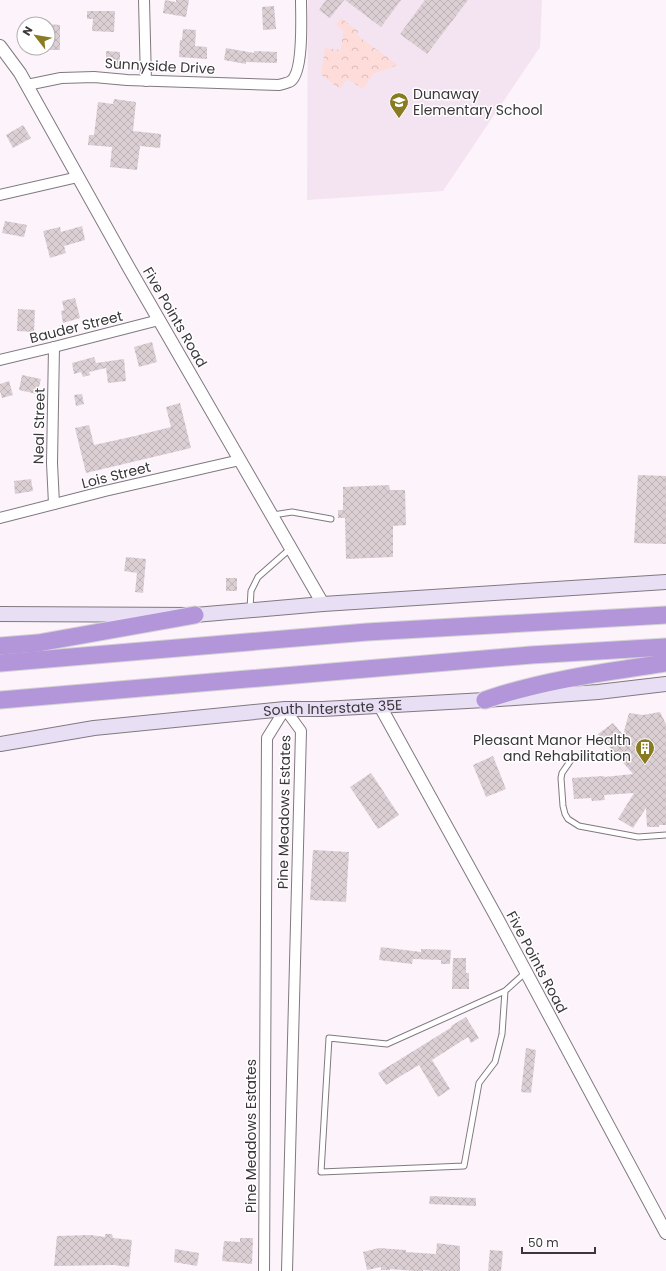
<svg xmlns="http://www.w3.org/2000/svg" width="666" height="1271" viewBox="0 0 666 1271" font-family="Poppins,sans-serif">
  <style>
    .built { fill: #f4e4f2 }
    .park { fill: url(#park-crowns) }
    .building { fill: url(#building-cross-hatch) }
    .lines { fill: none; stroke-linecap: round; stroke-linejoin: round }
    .service-casing { stroke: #817980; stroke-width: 7 }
    .minor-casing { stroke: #817980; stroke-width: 12 }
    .tertiary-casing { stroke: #817980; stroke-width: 14 }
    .secondary-casing { stroke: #817980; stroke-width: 16 }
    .motorway-casing { stroke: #d4d3d4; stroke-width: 19 }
    .service { stroke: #fff; stroke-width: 5 }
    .minor { stroke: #fff; stroke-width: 10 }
    .tertiary { stroke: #fff; stroke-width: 12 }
    .secondary { stroke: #e8dff4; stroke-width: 14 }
    .motorway { stroke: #b395d9; stroke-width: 17 }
    .labels { text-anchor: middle; stroke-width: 3; stroke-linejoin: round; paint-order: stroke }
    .street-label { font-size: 14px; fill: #3a363a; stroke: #fff }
    .poi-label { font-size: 14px; fill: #3a363a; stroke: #fff; text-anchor: start }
  </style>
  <defs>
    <pattern id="park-crowns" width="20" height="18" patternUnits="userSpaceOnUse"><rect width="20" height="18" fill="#fddcda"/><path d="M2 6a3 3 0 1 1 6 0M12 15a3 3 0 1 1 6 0" fill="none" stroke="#dabdbc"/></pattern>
    <pattern id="building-cross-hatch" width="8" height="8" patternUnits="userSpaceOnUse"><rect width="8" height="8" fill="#dbcfd3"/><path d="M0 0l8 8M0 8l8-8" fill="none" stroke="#bdb2b6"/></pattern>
  </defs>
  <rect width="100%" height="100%" fill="#fcf3fb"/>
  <path class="built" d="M308 0H542L540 47 443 191 307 200Z"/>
  <path class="park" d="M341 18 358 31 357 35 398 65 373 74 363 89 347 79 340 89 321 75 325 48 341 50 343 30 336 25Z"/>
  <g class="building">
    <path d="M165 0 176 2V0H189L186 17 163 13Z"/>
    <path d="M326 0H344L330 18 319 10Z"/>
    <path d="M345 0H401L381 27Z"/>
    <path d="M425 0H468L427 54 400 34Z"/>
    <path d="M274 6 276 29 263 30 262 7Z"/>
    <path d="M87 11H115L114 32 92 31 93 19H87Z"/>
    <path d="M48 24 60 25V50H50V43H48Z"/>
    <path d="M183 29 196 30 195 46 207 47V59L179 57 180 40H182Z"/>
    <path d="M226 48 254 53V51L277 52V63L246 62V64L224 60Z"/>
    <path d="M106 51 120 52V67H106Z"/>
    <path d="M114 99 136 102 133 131 161 134 160 148 140 146 137 170 110 167 112 147 88 145 89 135H94L98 102 113 104Z"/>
    <path d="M23 125 31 138 13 148 6 135Z"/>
    <path d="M5 221 27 225 24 237 2 233Z"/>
    <path d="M82 226 85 240 64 246 66 253 50 258 43 231 60 227 61 232Z"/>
    <path d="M75 298 80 318 63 323 61 311 64 310 62 301Z"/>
    <path d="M18 309 35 310 34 332 17 331Z"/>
    <path d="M152 342 157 362 139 367 134 347Z"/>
    <path d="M94 357 96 363 124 359 126 381 108 383 106 368 89 372 90 375 83 377 81 372 74 374 72 363Z"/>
    <path d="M22 375 41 379 37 394 19 390Z"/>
    <path d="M9 381 13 395 2 398 0 391V384Z"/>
    <path d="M82 394 84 404 76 406 74 395Z"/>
    <path d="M180 403 191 448 86 473 75 428 89 425 94 445 135 436 171 427 166 407Z"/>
    <path d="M638 475 666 476V544L634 543Z"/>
    <path d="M31 479 33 491 15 494 14 481Z"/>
    <path d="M389 485 390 490H405L406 525 393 526V557L346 559 345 518H338V510H343V487Z"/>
    <path d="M126 557 146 559 143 593 135 592 137 573 124 571Z"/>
    <rect x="226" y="578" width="11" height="13"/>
    <path d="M660 712 666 724V825H659V827H647L646 808 633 828 618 819 634 793 604 795 605 800 592 801 591 798 574 799 572 778 604 776V777L633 774 598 734 613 723 623 735 629 713 643 715Z"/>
    <path d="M493 756 506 789 486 797 473 765Z"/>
    <path d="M371 773 399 815 378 829 350 787Z"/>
    <path d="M313 850 349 852 346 902 310 900Z"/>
    <path d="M381 947 421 952V949L451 950 450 964H441V960L413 959 412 964 379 960Z"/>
    <path d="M453 958H466V973H469V989H452Z"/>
    <path d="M466 1017 479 1038 471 1043 468 1037 432 1060 450 1089 438 1097 419 1065 386 1085 378 1073 452 1027 451 1026Z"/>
    <path d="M526 1048 536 1050 531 1093 521 1092Z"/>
    <path d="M430 1196 476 1198V1206L429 1204Z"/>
    <path d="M105 1234H112L113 1238 132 1240 129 1267 114 1265 54 1266 57 1236 90 1235 105 1237Z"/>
    <path d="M240 1238H253L252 1264 222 1261 224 1241 240 1242Z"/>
    <path d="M437 1243 460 1246V1271H435L423 1270V1271H415L390 1269V1270H381V1267L367 1270 363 1252 379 1248 391 1249 406 1250V1252L436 1254Z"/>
    <path d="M175 1249 199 1253 197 1266 174 1262Z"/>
    <path d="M490 1250 503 1251 501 1271H488Z"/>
  </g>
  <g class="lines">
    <defs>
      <g id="service">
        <path d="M273 515 292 512 331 519"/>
        <path d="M250 609 251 591 258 577 291 548"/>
        <path d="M571 760 562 773 561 778 563 806 565 814 568 819 579 826 638 837 666 835"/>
        <path d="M505 991 387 1044 329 1038 321 1172 464 1166 479 1083 495 1062 502 1034 505 991 525 973"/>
      </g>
      <g id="minor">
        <path d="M144 0 146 81"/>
        <path d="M27 85 61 78 94 77 127 80 279 85C282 84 288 83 291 81 304 71 301 16 301 0"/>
        <path d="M0 195 78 177"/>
        <path d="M0 360 54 347 159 320"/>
        <path d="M54 504 52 463 54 347"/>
        <path d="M0 518 105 491 240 460"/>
        <path d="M264 1271 267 738 285 709 301 731 287 1271"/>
      </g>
      <g id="tertiary">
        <path d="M0 46 20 73 129 268 323 604"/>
        <path d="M380 706 497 918 666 1233"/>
      </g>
      <g id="secondary">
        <path d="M0 614 195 615 323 604 666 582"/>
        <path id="s1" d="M0 744 94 728 285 709H323L485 700 598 692 666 684"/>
      </g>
      <g id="motorway">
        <path d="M0 646 38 643 195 615"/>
        <path d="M0 663 367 632 666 615"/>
        <path d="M0 700 531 655 666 647"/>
        <path d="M485 700C543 680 605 672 666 663"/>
      </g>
    </defs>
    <use href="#service" class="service-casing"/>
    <use href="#minor" class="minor-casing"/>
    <use href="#tertiary" class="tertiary-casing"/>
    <use href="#secondary" class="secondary-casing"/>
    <use href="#motorway" class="motorway-casing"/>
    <use href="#service" class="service"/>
    <use href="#minor" class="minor"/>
    <use href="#tertiary" class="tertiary"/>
    <use href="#secondary" class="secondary"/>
    <use href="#motorway" class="motorway"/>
  </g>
  <defs>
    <symbol id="school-pin" viewBox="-11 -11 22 30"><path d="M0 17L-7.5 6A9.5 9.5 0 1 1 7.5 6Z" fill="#887b21" stroke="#fff"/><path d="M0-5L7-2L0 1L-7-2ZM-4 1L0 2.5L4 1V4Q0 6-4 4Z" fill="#fff"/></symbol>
    <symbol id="building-pin" viewBox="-11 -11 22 30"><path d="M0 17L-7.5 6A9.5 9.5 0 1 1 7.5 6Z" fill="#887b21" stroke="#fff"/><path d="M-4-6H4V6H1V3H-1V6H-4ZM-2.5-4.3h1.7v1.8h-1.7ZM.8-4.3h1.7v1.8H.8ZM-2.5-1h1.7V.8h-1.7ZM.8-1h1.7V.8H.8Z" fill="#fff"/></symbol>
  </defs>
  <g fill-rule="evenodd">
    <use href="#school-pin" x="388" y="91" width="22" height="30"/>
    <use href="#building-pin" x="634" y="737" width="22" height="30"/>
  </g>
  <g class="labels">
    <g class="street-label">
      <text transform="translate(160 66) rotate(3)" y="5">Sunnyside Drive</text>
      <text transform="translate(175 317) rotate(60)" y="5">Five Points Road</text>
      <text transform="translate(76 327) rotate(-14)" y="5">Bauder Street</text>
      <text transform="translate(39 426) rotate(-89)" y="5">Neal Street</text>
      <text transform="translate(116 475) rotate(-14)" y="5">Lois Street</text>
      <text dy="5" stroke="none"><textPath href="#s1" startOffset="335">South Interstate 35E</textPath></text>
      <text transform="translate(284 812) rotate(-89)" y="5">Pine Meadows Estates</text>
      <text transform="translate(537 962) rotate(62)" y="5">Five Points Road</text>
      <text transform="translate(251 1136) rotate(-90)" y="5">Pine Meadows Estates</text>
    </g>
    <g class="poi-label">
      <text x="413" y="99">Dunaway<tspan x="413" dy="16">Elementary School</tspan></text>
      <text x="631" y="745" text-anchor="end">Pleasant Manor Health<tspan x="631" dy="16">and Rehabilitation</tspan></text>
    </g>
  </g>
  <g transform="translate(36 36) rotate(301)"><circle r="19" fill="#ffffff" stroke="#b0afb0"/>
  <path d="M0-3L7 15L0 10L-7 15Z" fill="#887b21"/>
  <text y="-6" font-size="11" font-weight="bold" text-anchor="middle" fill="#3a363a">N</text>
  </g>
  <path d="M522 1247v6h73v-6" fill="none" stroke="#3a363a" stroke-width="2"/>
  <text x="528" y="1247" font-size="12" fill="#3a363a" stroke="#ffffff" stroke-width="3" paint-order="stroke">50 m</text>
</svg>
